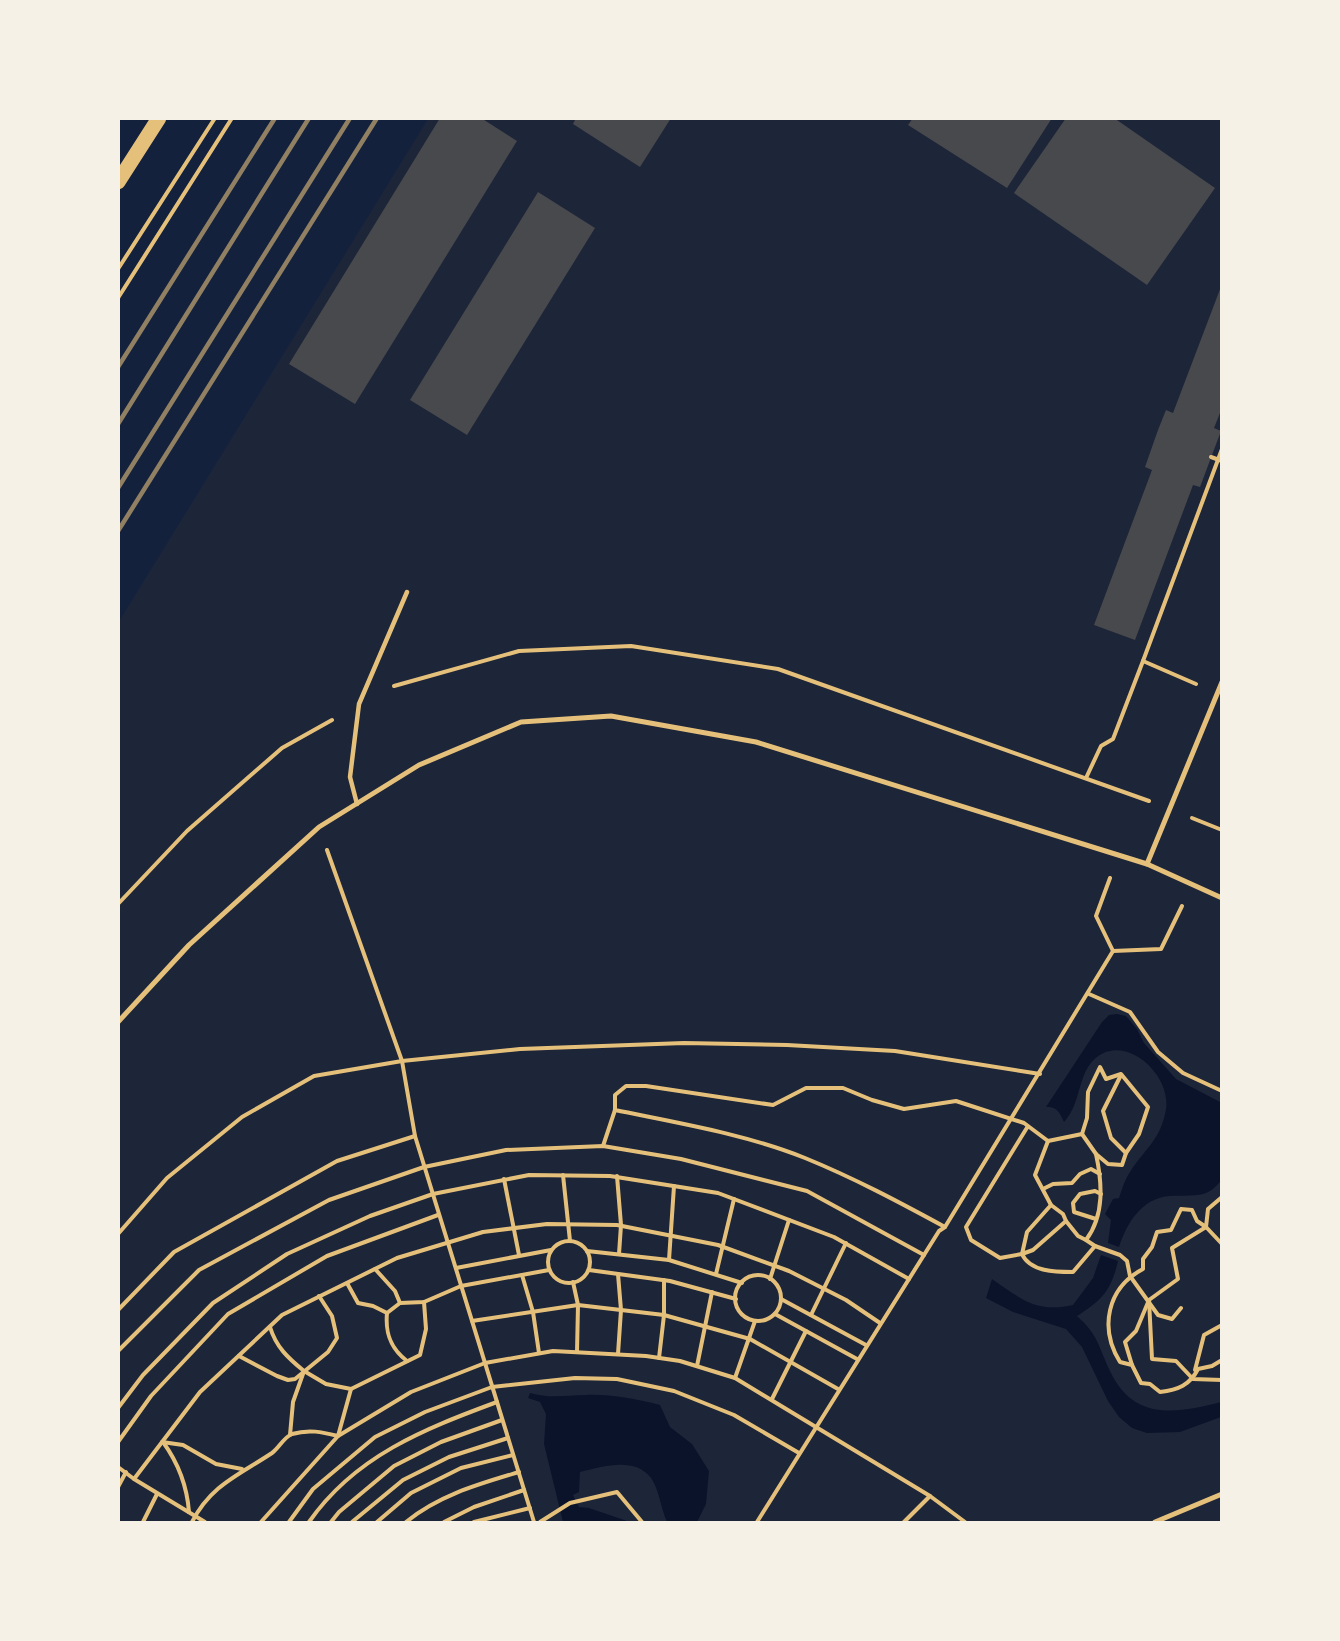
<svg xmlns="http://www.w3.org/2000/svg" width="1340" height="1641" viewBox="0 0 1340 1641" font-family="'Nunito Sans',sans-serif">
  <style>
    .green { fill: #1d2539 }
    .water { fill: #0b132b }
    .building { fill: #48494c }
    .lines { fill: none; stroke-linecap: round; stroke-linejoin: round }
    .path { stroke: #e5c07b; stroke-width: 4 }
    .service { stroke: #e5c07b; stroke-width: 4.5 }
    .pedestrian { stroke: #e5c07b; stroke-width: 5 }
    .primary { stroke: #e5c07b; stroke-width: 15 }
    .rail { stroke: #918062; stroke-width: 4.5 }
  </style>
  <rect width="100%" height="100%" fill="#14213d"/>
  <path class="green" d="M428 119H1221V1522H119L118 623Z"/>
  <g class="water">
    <path d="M1117 1014 1126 1016 1137 1029 1144 1043 1176 1079 1222 1103 1221 1181C1217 1185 1212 1191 1206 1193 1196 1197 1180 1195 1169 1196 1141 1199 1127 1223 1119 1247L1108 1243 1111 1220 1105 1214 1113 1199 1119 1198C1122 1189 1125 1179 1130 1172 1145 1148 1161 1140 1166 1109 1171 1075 1127 1034 1097 1057 1077 1072 1082 1103 1064 1122 1060 1113 1057 1106 1046 1107L1102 1022 1109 1015Z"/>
    <path d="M1101 1255 1118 1261C1111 1291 1102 1300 1077 1316 1099 1336 1098 1346 1110 1371 1134 1422 1177 1413 1221 1402V1417L1180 1432 1147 1433 1132 1428 1119 1417 1108 1401 1082 1347 1066 1329 1013 1312 986 1298 992 1279C1021 1299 1036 1313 1073 1305L1093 1278Z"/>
    <path d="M530 1393C550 1399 566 1395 586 1395 610 1394 636 1399 660 1405L670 1427 692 1444 709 1471 706 1504 697 1522H667C661 1509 659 1489 651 1478 634 1456 602 1467 580 1472L579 1492 573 1495 579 1507 589 1508 630 1522H563L544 1444 546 1414 540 1402 528 1398Z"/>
  </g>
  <g class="building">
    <path d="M440 118H481L517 141 355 404 289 364Z"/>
    <path d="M576 118H671L640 167 573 124Z"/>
    <path d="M913 118H1052L1007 188 908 125Z"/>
    <path d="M1066 118H1114L1215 188 1147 285 1014 193Z"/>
    <path d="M538 192 595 228 467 435 410 400Z"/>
    <path d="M1222 284V408L1214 428 1221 431 1200 487 1193 485 1135 640 1094 625 1152 470 1145 467 1158 430 1166 410 1173 413Z"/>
  </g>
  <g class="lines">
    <g class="path">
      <path d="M118 269 215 118"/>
      <path d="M118 298 232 118"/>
      <path d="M1211 457 1222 461"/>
      <path d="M1143 661 1222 449"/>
      <path d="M394 686 519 651 631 646 778 669 1149 801"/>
      <path d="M1086 778 1101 746 1113 739 1143 661 1196 684"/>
      <path d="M1192 818 1222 830"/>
      <path d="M327 850 402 1061 415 1136 534 1522"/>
      <path d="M118 904 187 831 282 748 332 720"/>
      <path d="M1113 951 1161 949 1182 906"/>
      <path d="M1089 994 1130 1012 1158 1052 1183 1073 1222 1091"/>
      <path d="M1121 1075 1103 1111 1111 1138 1126 1153"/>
      <path d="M1082 1134 1096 1154"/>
      <path d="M1048 1141 1035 1175 1051 1205 1063 1214 1066 1221 1078 1236 1086 1240"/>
      <path d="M603 1146 615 1110"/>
      <path d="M563 1175 570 1241"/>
      <path d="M617 1176 621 1225 619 1254"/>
      <path d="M504 1179 519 1255"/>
      <path d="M1043 1189 1053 1184 1072 1183 1080 1174 1091 1169 1100 1174"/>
      <path d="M1222 1197 1208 1209 1206 1227 1197 1221 1192 1210 1181 1209 1171 1230 1157 1232 1152 1247 1143 1259V1269C1107 1288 1099 1328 1120 1362L1132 1365 1141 1383 1150 1384 1160 1392C1178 1390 1190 1385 1198 1369L1212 1366 1222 1360"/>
      <path d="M1051 1205 1027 1232 1022 1254 1033 1250 1066 1221"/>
      <path d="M1096 1219 1074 1212 1073 1203 1080 1194 1095 1191 1101 1194"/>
      <path d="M945 1227C899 1202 854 1178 805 1158 745 1134 678 1123 615 1110V1095L626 1086H646L773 1105 806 1088H843L872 1100 904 1109 956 1101 1024 1123 1048 1141 1082 1134 1087 1118 1088 1092 1100 1067 1106 1079 1121 1074 1148 1107 1139 1134 1126 1153 1122 1165 1108 1164 1096 1154C1102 1182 1105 1215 1086 1240L1095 1246 1073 1272C1056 1272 1030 1272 1022 1254L1000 1258 971 1240 966 1227 1028 1126"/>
      <path d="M118 1234 167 1178 242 1117 314 1076 402 1061 520 1049 684 1043 787 1045 895 1051 1040 1074"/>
      <circle cx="569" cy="1262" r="21"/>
      <path d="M1095 1246 1120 1255 1127 1261 1130 1276 1158 1315 1172 1319 1181 1308"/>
      <path d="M587 1251 669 1260 742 1283"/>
      <path d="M669 1260 674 1186"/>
      <path d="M456 1268 551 1250"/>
      <path d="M375 1269 395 1291 400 1303"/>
      <path d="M589 1270 670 1281 736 1299"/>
      <path d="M716 1274 734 1199"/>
      <path d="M522 1275 533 1312 539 1353"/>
      <circle cx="758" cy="1298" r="23"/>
      <path d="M770 1279 789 1220"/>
      <path d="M573 1282 578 1305 577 1352"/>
      <path d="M347 1283 358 1303 373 1306 387 1313"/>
      <path d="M781 1299 866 1345"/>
      <path d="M1149 1300 1152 1359 1176 1361 1193 1379 1222 1380"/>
      <path d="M118 1310 174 1252 337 1161 415 1136"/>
      <path d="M775 1314 857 1359"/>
      <path d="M811 1315 846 1243"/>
      <path d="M472 1321 578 1305 664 1315 750 1339 838 1389"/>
      <path d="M270 1327C276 1347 288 1358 304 1371"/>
      <path d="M118 1351 199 1270 329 1200 424 1167 506 1150 603 1146 681 1159 807 1191 924 1255"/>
      <path d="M618 1354 621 1310 618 1274"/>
      <path d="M239 1356 277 1376 288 1380 295 1379 328 1352 337 1338 332 1316 319 1296"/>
      <path d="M659 1358 664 1315V1280"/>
      <path d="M407 1361C391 1349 385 1334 387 1313L400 1303 424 1302 461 1286 549 1270"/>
      <path d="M1132 1365 1125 1342 1136 1331 1149 1300 1178 1279 1172 1248 1206 1227 1222 1244"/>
      <path d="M697 1366 712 1292"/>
      <path d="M1195 1370 1204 1335 1222 1325"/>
      <path d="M735 1378 755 1321"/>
      <path d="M772 1399 806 1331"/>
      <path d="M118 1408 143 1375 213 1303 287 1254 370 1216 433 1194 529 1175 610 1176 718 1193 834 1237 909 1279"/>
      <path d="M290 1435 293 1402 304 1371 326 1384 351 1389 420 1355 426 1329 424 1302"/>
      <path d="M118 1442 151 1396 228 1314 327 1256 438 1215"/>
      <path d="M162 1442 183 1445 216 1464 242 1469"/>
      <path d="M163 1442C179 1464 187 1486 189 1512"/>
      <path d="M118 1467 134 1479 205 1522"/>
      <path d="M134 1479 200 1392 282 1315 397 1258 483 1232 547 1224 617 1225 718 1245 789 1271 846 1300 880 1323"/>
      <path d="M118 1487 126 1472"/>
      <path d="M143 1522 157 1494"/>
      <path d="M192 1522C211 1485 239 1475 272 1453 279 1448 284 1437 292 1434 309 1429 322 1432 338 1436L351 1389"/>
      <path d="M261 1522 338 1436 411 1392 485 1363 553 1351 646 1356 680 1361 735 1378 930 1496 965 1522"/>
      <path d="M289 1522 313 1489 375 1437 425 1412 492 1387 575 1378 617 1379 674 1391 734 1415 799 1453"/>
      <path d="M309 1522C355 1456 424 1429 497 1402"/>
      <path d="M331 1522 339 1512 394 1466 441 1442 502 1420"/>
      <path d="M352 1522 403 1480 449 1457 508 1438"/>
      <path d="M377 1522 411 1493 461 1468 513 1455"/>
      <path d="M406 1522C439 1495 479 1484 519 1472"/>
      <path d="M444 1522 474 1507 524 1490"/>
      <path d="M474 1522 530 1508"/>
      <path d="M540 1522 570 1503 617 1492 642 1522"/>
      <path d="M757 1522 939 1231 945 1227 1113 951 1096 916 1110 878"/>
      <path d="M904 1522 930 1496"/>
    </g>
    <path class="service" d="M357 804 350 777 359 704 407 592"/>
    <g class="pedestrian">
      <path d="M1147 864 1222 682"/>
      <path d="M118 1022 189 945 319 827 419 765 521 722 611 716 756 742 1147 864 1222 898"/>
      <path d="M1155 1522 1222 1494"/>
    </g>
    <path class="primary" d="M118 182 159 118"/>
    <g class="rail">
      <path d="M118 367 275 118"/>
      <path d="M118 424 309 118"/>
      <path d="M118 488 350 118"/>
      <path d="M118 531 377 118"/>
    </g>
  </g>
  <rect width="1340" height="1641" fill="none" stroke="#f6f1e7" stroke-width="240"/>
</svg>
